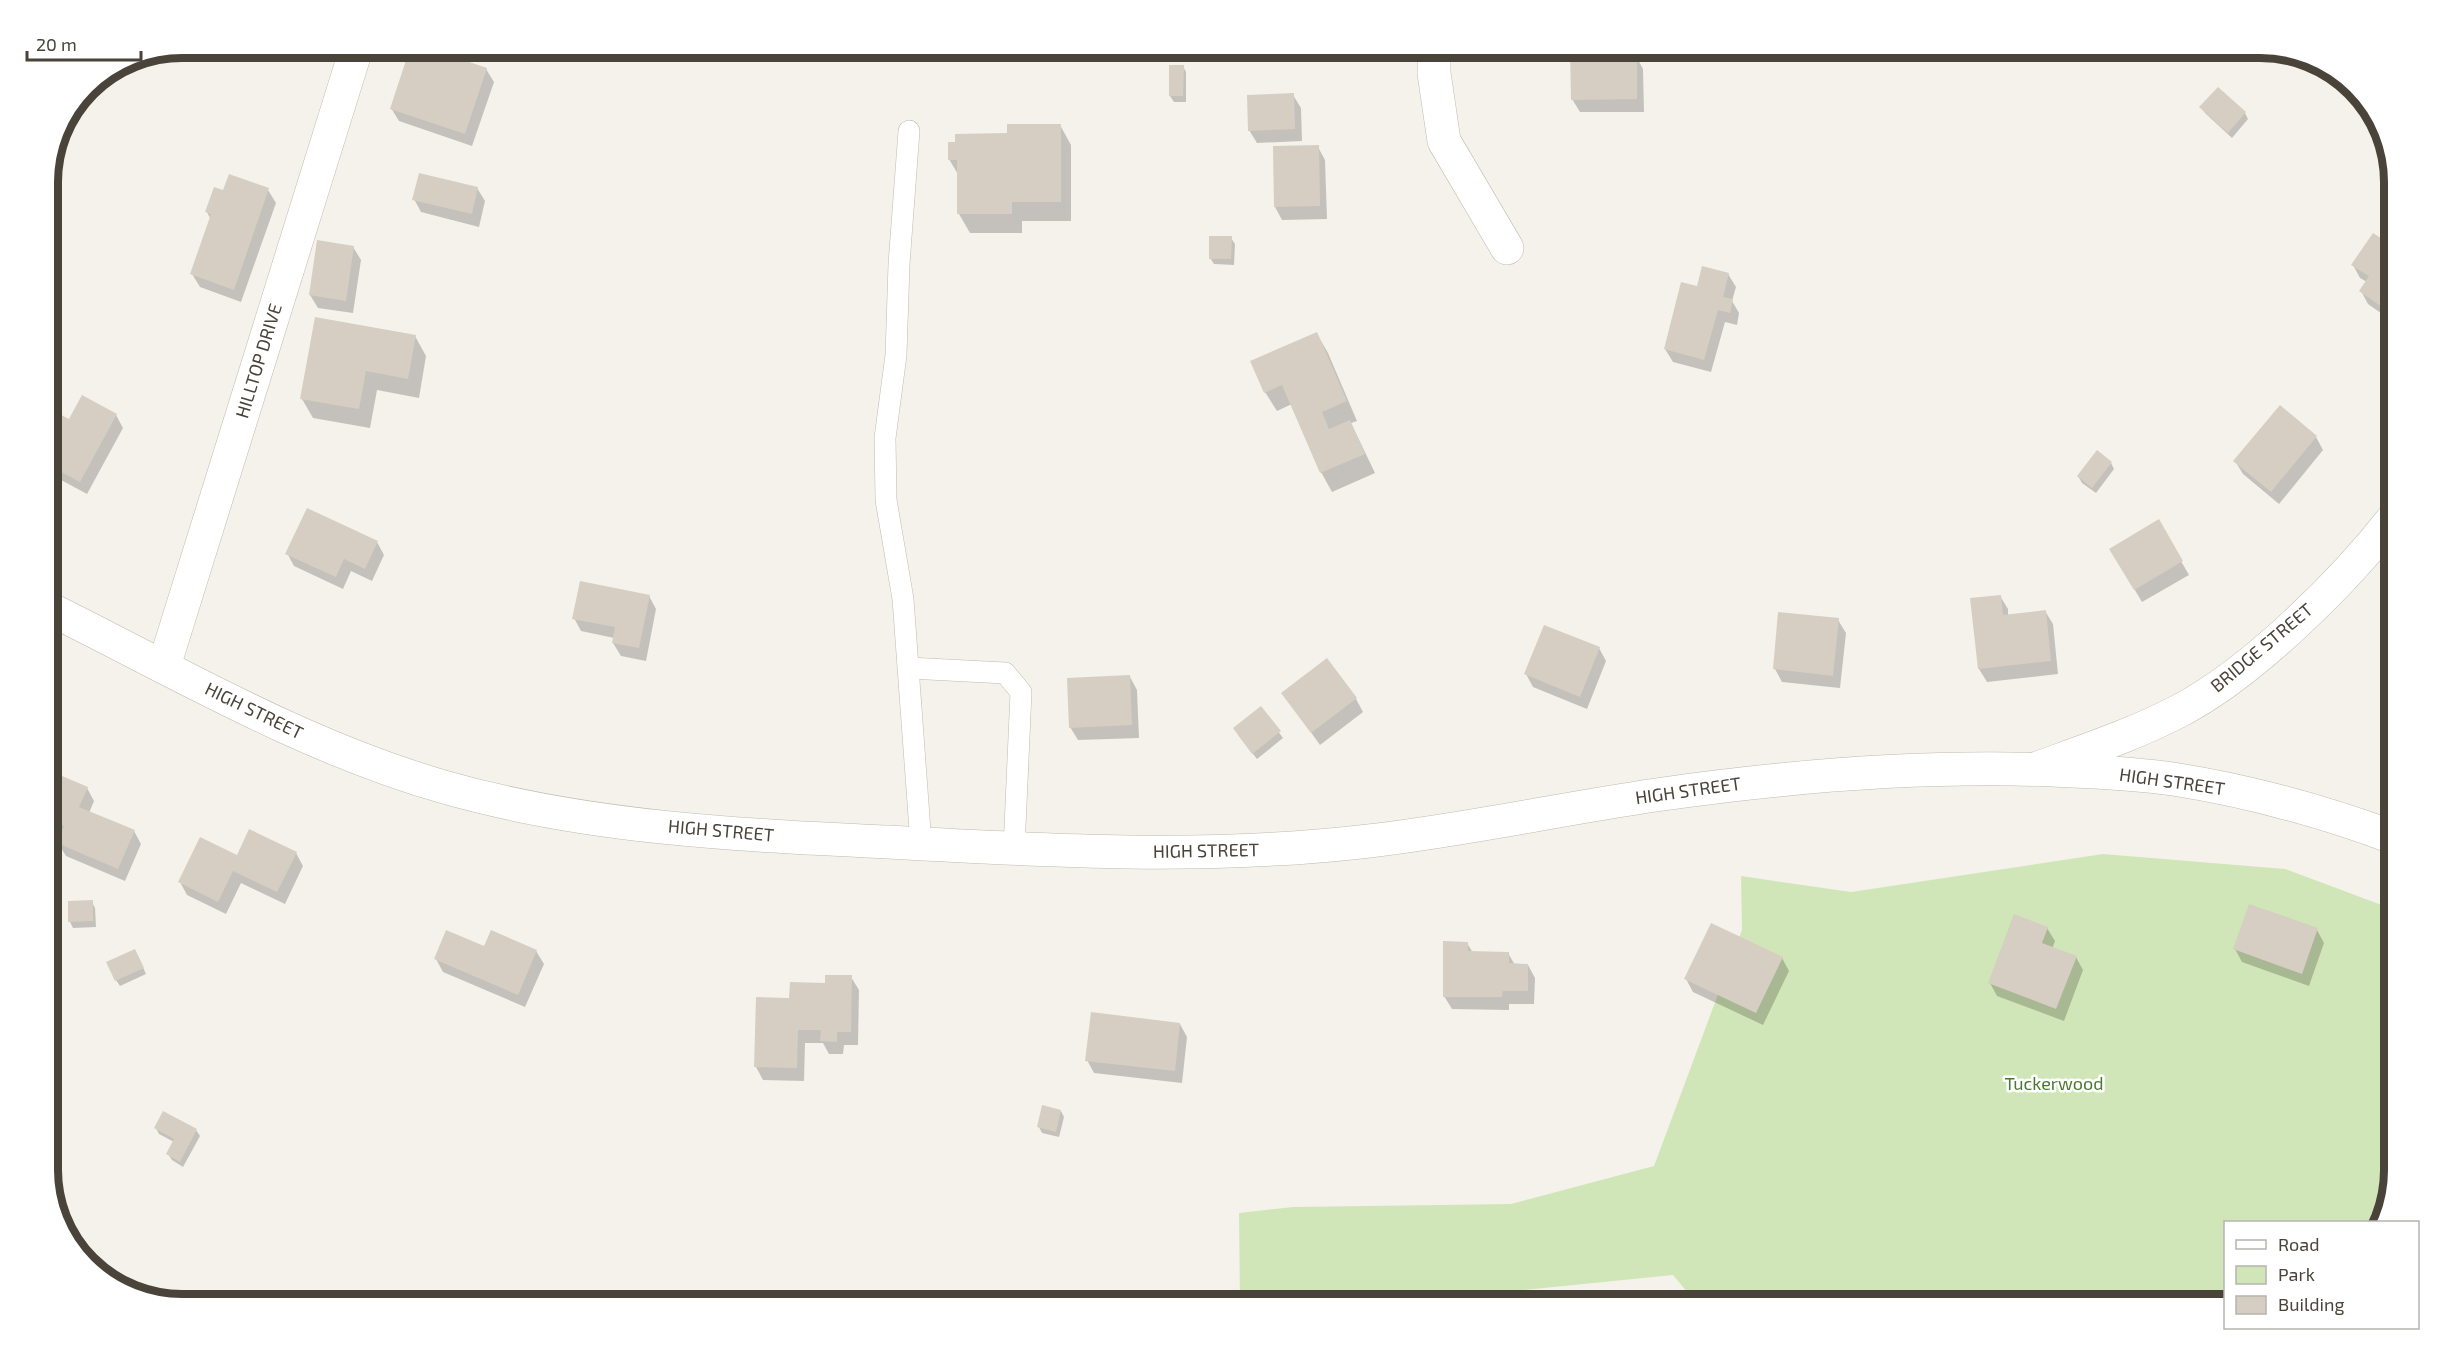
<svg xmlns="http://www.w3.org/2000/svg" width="2443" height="1353" viewBox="0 0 2443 1353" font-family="'Exo 2',sans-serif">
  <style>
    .green { fill: #d1e6b8 }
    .shadow { fill: #0003 }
    .building { fill: #d6cec2 }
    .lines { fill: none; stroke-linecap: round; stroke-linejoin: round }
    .service-casing { stroke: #c0baaf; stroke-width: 22 }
    .minor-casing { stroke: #c0baaf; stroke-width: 34 }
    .tertiary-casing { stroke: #c0baaf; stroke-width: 34 }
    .service { stroke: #fff; stroke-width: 21 }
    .minor { stroke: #fff; stroke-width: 33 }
    .tertiary { stroke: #fff; stroke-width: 33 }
    .labels { text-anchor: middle; stroke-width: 5; stroke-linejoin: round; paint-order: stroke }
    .street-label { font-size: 18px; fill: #49433a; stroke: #fff }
    .park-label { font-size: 18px; fill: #4a7830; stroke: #fff }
    .rim { fill: none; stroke: #49433a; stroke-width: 8 }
  </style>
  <rect width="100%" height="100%" fill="#f5f2ec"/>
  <path class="green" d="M2103 854 2285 869 2395 910V1171L2381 1222H2226L2225 1305H1698L1673 1275 1475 1295 1417 1305H1240L1239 1213 1293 1207 1511 1204 1654 1166 1742 930 1741 876 1851 892Z"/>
  <g class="shadow">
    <path d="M412 48H423L486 69 494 82 472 146 399 121 391 108Z"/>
    <path d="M1572 48H1621L1624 56H1636L1643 69 1644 112H1580L1572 99Z"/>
    <path d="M1170 66H1183L1186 72V102H1174L1170 96Z"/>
    <path d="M2218 89 2245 113 2248 119 2232 138 2205 113 2201 107Z"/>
    <path d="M1293 95 1301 108 1302 141 1257 143 1249 130Z"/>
    <path d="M1060 125 1071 145V221H1022V233H970L959 214V176L949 159 1009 135Z"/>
    <path d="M1318 147 1325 160 1327 219 1282 220 1275 207Z"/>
    <path d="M477 188 485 201 479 227 421 212 414 199Z"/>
    <path d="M268 190 276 203 241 302 200 287 192 274 211 220 207 212 224 192Z"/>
    <path d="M1231 238 1235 244 1234 265 1214 264 1210 258Z"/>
    <path d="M2395 241V323L2368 304 2361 291 2367 282 2360 278 2353 265 2390 246Z"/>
    <path d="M353 247 361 260 353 313 318 308 310 295Z"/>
    <path d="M1728 274 1736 287 1732 301 1739 313 1737 325 1725 322 1711 372 1673 362 1665 349 1698 288Z"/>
    <path d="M1317 334 1328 353 1357 421 1351 423 1375 473 1332 492 1321 472 1292 404 1277 411 1265 392Z"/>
    <path d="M415 336 426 356 419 398 377 390 370 428 313 418 302 399Z"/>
    <path d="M48 410 70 421 116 415 123 428 87 494 48 473Z"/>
    <path d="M2316 437 2323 450 2279 504 2243 474 2235 461Z"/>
    <path d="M2111 463 2114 469 2096 493 2082 483 2078 476Z"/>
    <path d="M2158 521 2189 575 2142 602 2111 550Z"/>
    <path d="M377 542 384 555 372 581 351 571 343 589 294 566 287 553Z"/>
    <path d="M649 596 656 609 646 661 621 656 613 643 614 638 581 631 574 618Z"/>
    <path d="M2000 596 2008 609V616L2045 611 2053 624 2058 674 1987 682 1979 669 1972 599Z"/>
    <path d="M1838 620 1846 633 1840 688 1782 682 1775 669Z"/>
    <path d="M1599 648 1606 661 1587 709 1533 687 1526 674Z"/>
    <path d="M1130 677 1137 690 1139 738 1078 740 1070 727Z"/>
    <path d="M1283 693 1356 699 1363 712 1320 745Z"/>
    <path d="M1261 708 1283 738 1257 759 1238 735Z"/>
    <path d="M48 772 87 788 94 801 89 813 134 831 141 844 125 881 66 856 58 843 62 835 48 829Z"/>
    <path d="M296 853 303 866 285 904 241 883 226 914 187 895 180 882 237 857Z"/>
    <path d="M92 902 95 908 96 927 73 928 70 922Z"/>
    <path d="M2047 928 2055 941 2052 949 2076 957 2083 970 2064 1021 1997 996 1990 983Z"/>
    <path d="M2317 930 2324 943 2309 986 2242 962 2235 949Z"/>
    <path d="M1467 943 1473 953H1508L1515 965H1528L1535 978 1534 1004H1509V1010L1452 1009 1444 996Z"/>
    <path d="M484 948 536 951 544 964 525 1007 443 972 436 959Z"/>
    <path d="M138 956 146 974 120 986 116 980Z"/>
    <path d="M1782 958 1789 971 1763 1025 1693 992 1686 979Z"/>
    <path d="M851 977 859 990 858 1045H844L843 1054H829L823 1043H805L804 1081 763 1080 756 1067 791 999Z"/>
    <path d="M1180 1024 1187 1037 1182 1083 1094 1073 1087 1060Z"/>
    <path d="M1061 1111 1064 1117 1059 1137 1042 1133 1039 1127Z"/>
    <path d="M156 1128 196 1130 200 1136 183 1167 172 1160 168 1154 174 1142 159 1134Z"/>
  </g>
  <g class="building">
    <path d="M410 48H428L487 68 465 134 390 109Z"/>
    <path d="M1570 48H1618V54H1637V99L1571 100Z"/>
    <path d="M1169 65H1184L1183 96H1169Z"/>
    <path d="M2218 87 2246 112 2228 133 2199 107Z"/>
    <path d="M1294 93 1295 129 1248 131 1247 95Z"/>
    <path d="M1007 124H1061V202H1012V214H957V160H948V142H955V134L1007 133Z"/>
    <path d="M1319 145 1320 206 1274 207 1273 146Z"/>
    <path d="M419 173 478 187 472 214 412 200Z"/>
    <path d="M229 174 269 188 234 290 190 274 211 214 205 212 214 187 223 190Z"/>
    <path d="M2373 233 2390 244 2395 237V316L2359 291 2369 276 2351 265Z"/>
    <path d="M1209 236H1232L1231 259H1209Z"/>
    <path d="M317 240 354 246 346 301 309 295Z"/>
    <path d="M1702 266 1729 273 1723 297 1733 299 1730 313 1718 310 1704 360 1664 349 1681 282 1697 286Z"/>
    <path d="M315 317 416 335 408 379 366 371 359 409 300 399Z"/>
    <path d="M1317 332 1347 401 1322 412 1329 429 1350 420 1365 454 1320 473 1282 385 1264 393 1250 361Z"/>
    <path d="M82 395 117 414 80 482 48 465V408L69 419Z"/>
    <path d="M2280 405 2317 436 2271 492 2233 461Z"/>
    <path d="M2097 450 2112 462 2092 488 2077 476Z"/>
    <path d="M307 508 378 541 365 569 344 559 336 577 285 554Z"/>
    <path d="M2159 519 2183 561 2134 590 2109 549Z"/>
    <path d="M580 581 650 595 639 648 612 643 615 627 572 619Z"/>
    <path d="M2001 595 2003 615 2046 610 2051 661 1978 669 1970 598Z"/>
    <path d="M1778 612 1839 618 1833 676 1773 669Z"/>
    <path d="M1544 625 1600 647 1580 697 1524 674Z"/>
    <path d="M1327 658 1357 698 1311 733 1281 693Z"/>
    <path d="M1130 675 1132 725 1069 728 1067 678Z"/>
    <path d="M1261 706 1281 731 1252 754 1233 728Z"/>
    <path d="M48 770 88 787 79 807 135 830 118 869 57 843 64 826 48 820Z"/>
    <path d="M249 829 297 852 277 892 233 871 218 902 178 882 200 837 237 855Z"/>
    <path d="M93 900V921L68 922V901Z"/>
    <path d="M2249 904 2318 928 2302 974 2233 949Z"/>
    <path d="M2014 914 2048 927 2042 943 2077 956 2056 1009 1988 983Z"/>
    <path d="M1711 923 1783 957 1756 1013 1684 979Z"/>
    <path d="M446 930 484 946 491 930 537 950 518 995 434 959Z"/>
    <path d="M1443 941 1468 942V951L1509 952V963L1528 964V991H1503L1502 997H1443Z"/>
    <path d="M135 949 144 968 115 981 106 962Z"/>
    <path d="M825 975H852L851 1032H837V1042L820 1041 821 1030H798L797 1068 754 1067 756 997 789 998 790 982 825 983Z"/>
    <path d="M1091 1012 1180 1023 1175 1071 1085 1061Z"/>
    <path d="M1042 1105 1061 1110 1056 1132 1037 1127Z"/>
    <path d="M163 1111 197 1129 180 1162 166 1154 174 1139 154 1128Z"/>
  </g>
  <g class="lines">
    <defs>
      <g id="service">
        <path d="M909 131 899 264 896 355 885 438 886 500 903 599 921 844"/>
        <path d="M909 668 1005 673 1021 692 1014 850"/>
      </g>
      <g id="minor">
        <path d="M1434 48V73L1444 141 1507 248"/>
        <path d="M164 666 354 56"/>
        <path d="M2035 769C2084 751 2133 735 2179 711 2252 673 2345 581 2395 516"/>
      </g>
      <path id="tertiary" d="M48 608C177 672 304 747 444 787 587 828 739 835 887 842 1048 851 1208 860 1369 841 1465 830 1560 809 1656 795 1788 776 1919 765 2053 770 2093 772 2133 773 2173 779 2249 791 2323 811 2395 838"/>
    </defs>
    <use href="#service" class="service-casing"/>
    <use href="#minor" class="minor-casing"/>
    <use href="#tertiary" class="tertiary-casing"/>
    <use href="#service" class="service"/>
    <use href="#minor" class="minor"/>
    <use href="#tertiary" class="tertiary"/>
  </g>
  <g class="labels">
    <g class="street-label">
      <text transform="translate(259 361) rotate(-73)" y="6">HILLTOP DRIVE</text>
      <text transform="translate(2262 648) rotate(-40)" y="6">BRIDGE STREET</text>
      <text transform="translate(254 711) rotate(26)" y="6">HIGH STREET</text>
      <text transform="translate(2172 782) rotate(8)" y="6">HIGH STREET</text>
      <text transform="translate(1688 791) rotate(-8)" y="6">HIGH STREET</text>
      <text transform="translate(721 831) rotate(5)" y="6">HIGH STREET</text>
      <text transform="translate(1206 851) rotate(-1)" y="6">HIGH STREET</text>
    </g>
    <g class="park-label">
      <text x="2054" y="1090">Tuckerwood</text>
    </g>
  </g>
  <path d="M0 0H2443V1353H0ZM182 58H2260A124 124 0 0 1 2384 182V1170A124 124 0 0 1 2260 1294H182A124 124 0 0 1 58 1170V182A124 124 0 0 1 182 58Z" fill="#fff" fill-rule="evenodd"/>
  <path class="rim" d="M182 58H2260A124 124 0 0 1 2384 182V1170A124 124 0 0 1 2260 1294H182A124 124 0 0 1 58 1170V182A124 124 0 0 1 182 58Z"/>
  <rect x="2224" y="1221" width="195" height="108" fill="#ffffff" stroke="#b6b4b0" stroke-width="1.5"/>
  <rect x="2236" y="1240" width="30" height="9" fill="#ffffff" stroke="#b6b4b0" stroke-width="1.5"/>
  <text x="2278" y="1251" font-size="18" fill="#49433a">Road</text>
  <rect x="2236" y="1266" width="30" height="18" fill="#d1e6b8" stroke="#b6b4b0" stroke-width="1.5"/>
  <text x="2278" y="1281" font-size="18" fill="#49433a">Park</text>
  <rect x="2236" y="1296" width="30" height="18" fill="#d6cec2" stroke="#b6b4b0" stroke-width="1.5"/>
  <text x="2278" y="1311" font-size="18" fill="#49433a">Building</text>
  <path d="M27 51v9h114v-9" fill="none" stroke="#49433a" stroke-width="3"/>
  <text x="36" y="51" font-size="18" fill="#49433a" stroke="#ffffff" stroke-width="4.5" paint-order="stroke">20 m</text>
</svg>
